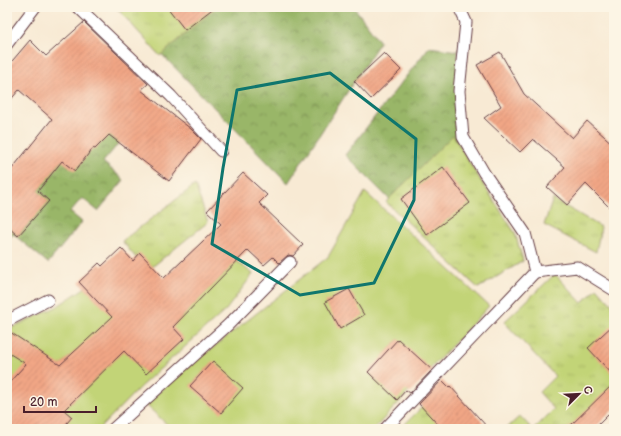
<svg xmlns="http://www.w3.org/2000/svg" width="621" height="436" viewBox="0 0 621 436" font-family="'Balsamiq Sans',sans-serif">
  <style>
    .green { fill: #c2d477; stroke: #867a51 }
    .forest { fill: url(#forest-crowns); stroke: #726a4a }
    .park { fill: url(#park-tufts); stroke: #867a51 }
    .building { fill: url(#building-hatch) }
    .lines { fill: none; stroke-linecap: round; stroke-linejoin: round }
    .lane-casing { stroke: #643d44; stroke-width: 13 }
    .lane { stroke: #fff; stroke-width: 11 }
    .marked { fill: none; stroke: #0f766e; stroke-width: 3; stroke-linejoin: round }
  </style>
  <defs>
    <pattern id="forest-crowns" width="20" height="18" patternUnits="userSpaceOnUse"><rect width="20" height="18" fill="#99b668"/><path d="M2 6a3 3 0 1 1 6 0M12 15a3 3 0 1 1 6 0" fill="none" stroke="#7f9356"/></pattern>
    <pattern id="park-tufts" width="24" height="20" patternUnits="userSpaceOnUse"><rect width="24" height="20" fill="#c2d477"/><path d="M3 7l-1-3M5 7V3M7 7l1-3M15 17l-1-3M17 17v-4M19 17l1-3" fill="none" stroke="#a8b667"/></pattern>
    <pattern id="building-hatch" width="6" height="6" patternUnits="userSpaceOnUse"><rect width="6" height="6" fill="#f1a685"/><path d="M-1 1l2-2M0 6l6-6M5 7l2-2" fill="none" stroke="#d08e73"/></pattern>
  </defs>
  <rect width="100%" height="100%" fill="#fcf5e5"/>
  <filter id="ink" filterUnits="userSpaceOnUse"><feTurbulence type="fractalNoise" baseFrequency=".025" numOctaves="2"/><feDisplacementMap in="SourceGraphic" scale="8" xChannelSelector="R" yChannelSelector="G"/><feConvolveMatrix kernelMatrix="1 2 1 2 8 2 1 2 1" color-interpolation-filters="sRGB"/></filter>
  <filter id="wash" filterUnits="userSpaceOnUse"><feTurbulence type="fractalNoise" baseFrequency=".012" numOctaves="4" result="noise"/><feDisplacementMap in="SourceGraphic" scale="16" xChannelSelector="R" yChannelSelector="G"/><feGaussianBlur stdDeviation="0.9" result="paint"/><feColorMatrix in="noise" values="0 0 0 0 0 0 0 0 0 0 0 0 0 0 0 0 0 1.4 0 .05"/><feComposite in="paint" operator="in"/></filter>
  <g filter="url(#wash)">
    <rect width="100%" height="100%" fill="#f8ead4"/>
    <g class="green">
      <path d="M365 192 489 306 374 429H172L145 404 187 368 328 257Z"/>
      <path d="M211 241 253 274 226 310 141 386 99 429H7V330L56 307 95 281 156 296Z"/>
    </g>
    <g class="forest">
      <path d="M116 7H354L380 42 288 183 124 16Z"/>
      <path d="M429 47 458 51 457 140 472 167 515 233 523 261 478 288 345 155Z"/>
      <path d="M121 79 151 105 103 162 124 180 98 211 82 198 70 212 82 222 48 263 13 234 7 241V213Z"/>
    </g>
    <g class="park">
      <path d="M116 7H217L160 56Z"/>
      <path d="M453 135 472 167 515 233 523 261 478 288 386 202Z"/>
      <path d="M195 185 208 222 147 271 122 241Z"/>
      <path d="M553 199 601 227 596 252 544 225Z"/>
      <path d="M555 274 582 303 597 288 614 307V396L579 429H534L554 409 539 392 555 376 504 322Z"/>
      <path d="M429 400 457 429H400Z"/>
      <path d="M520 416 532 429H506Z"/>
    </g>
    <g id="blocks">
      <g class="building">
        <path d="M167 7H215L185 30Z"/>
        <path d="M84 22 148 84 141 90 191 129 201 139 169 181 109 135 95 149 93 148 75 171 62 161 38 191 49 201 18 236 7 226V175L52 119 19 90 7 104V67L30 40 46 56Z"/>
        <path d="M500 52 524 94 572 138 587 121 614 145V212L586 184 567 205 547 187 565 167 533 139 520 152 484 118 501 106 477 65Z"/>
        <path d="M384 53 401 70 371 99 354 81Z"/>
        <path d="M443 167 470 203 427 235 401 199Z"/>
        <path d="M243 173 267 195 259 203 303 245 293 256 288 255 279 263 273 257 264 265 248 250 173 327 184 339 146 374 124 351 64 410 72 417 62 429H7V385L26 364 7 352V330L60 365 112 317 79 282 99 263 102 266 121 248 133 261 140 253 164 278 221 224 207 211Z"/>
        <path d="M349 289 364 315 340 329 325 302Z"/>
        <path d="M614 324V376L588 348Z"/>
        <path d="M398 339 432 370 410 393 406 390 397 400 368 372Z"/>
        <path d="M213 361 243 388 221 413 190 386Z"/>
        <path d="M442 380 449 387 450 386 489 429H442L419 404Z"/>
        <path d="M614 383V409L594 429H567Z"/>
      </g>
    </g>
  </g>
  <g filter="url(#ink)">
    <use href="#blocks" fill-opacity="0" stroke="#643d44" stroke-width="1"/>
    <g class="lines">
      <defs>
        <g id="lane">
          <path d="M78 7 171 96 221 151"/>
          <path d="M7 44 35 7"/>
          <path d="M535 272 577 267 614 290"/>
          <path d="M7 321 48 300"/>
          <path d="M113 429 228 325 290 262"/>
          <path d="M385 429 535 272 525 233 484 173 463 137 459 91 466 22 459 7"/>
        </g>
      </defs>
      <use href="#lane" class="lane-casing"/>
      <use href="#lane" class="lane"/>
    </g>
  </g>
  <path class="marked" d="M330 73 416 139 414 200 374 283 300 295 212 244 223 168 237 90Z"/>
  <rect width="621" height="436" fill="none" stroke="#fcf5e5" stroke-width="24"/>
  <g transform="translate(579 394) rotate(66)" stroke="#fcf5e5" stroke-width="3" paint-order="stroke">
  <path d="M0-3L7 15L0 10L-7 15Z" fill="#4a1f2b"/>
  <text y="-6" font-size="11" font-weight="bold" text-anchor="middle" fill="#4a1f2b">С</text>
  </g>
  <path d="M24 406v6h72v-6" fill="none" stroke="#4a1f2b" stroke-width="2"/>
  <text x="30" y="406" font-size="12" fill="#4a1f2b" stroke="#fcf5e5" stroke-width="3" paint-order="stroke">20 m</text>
</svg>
